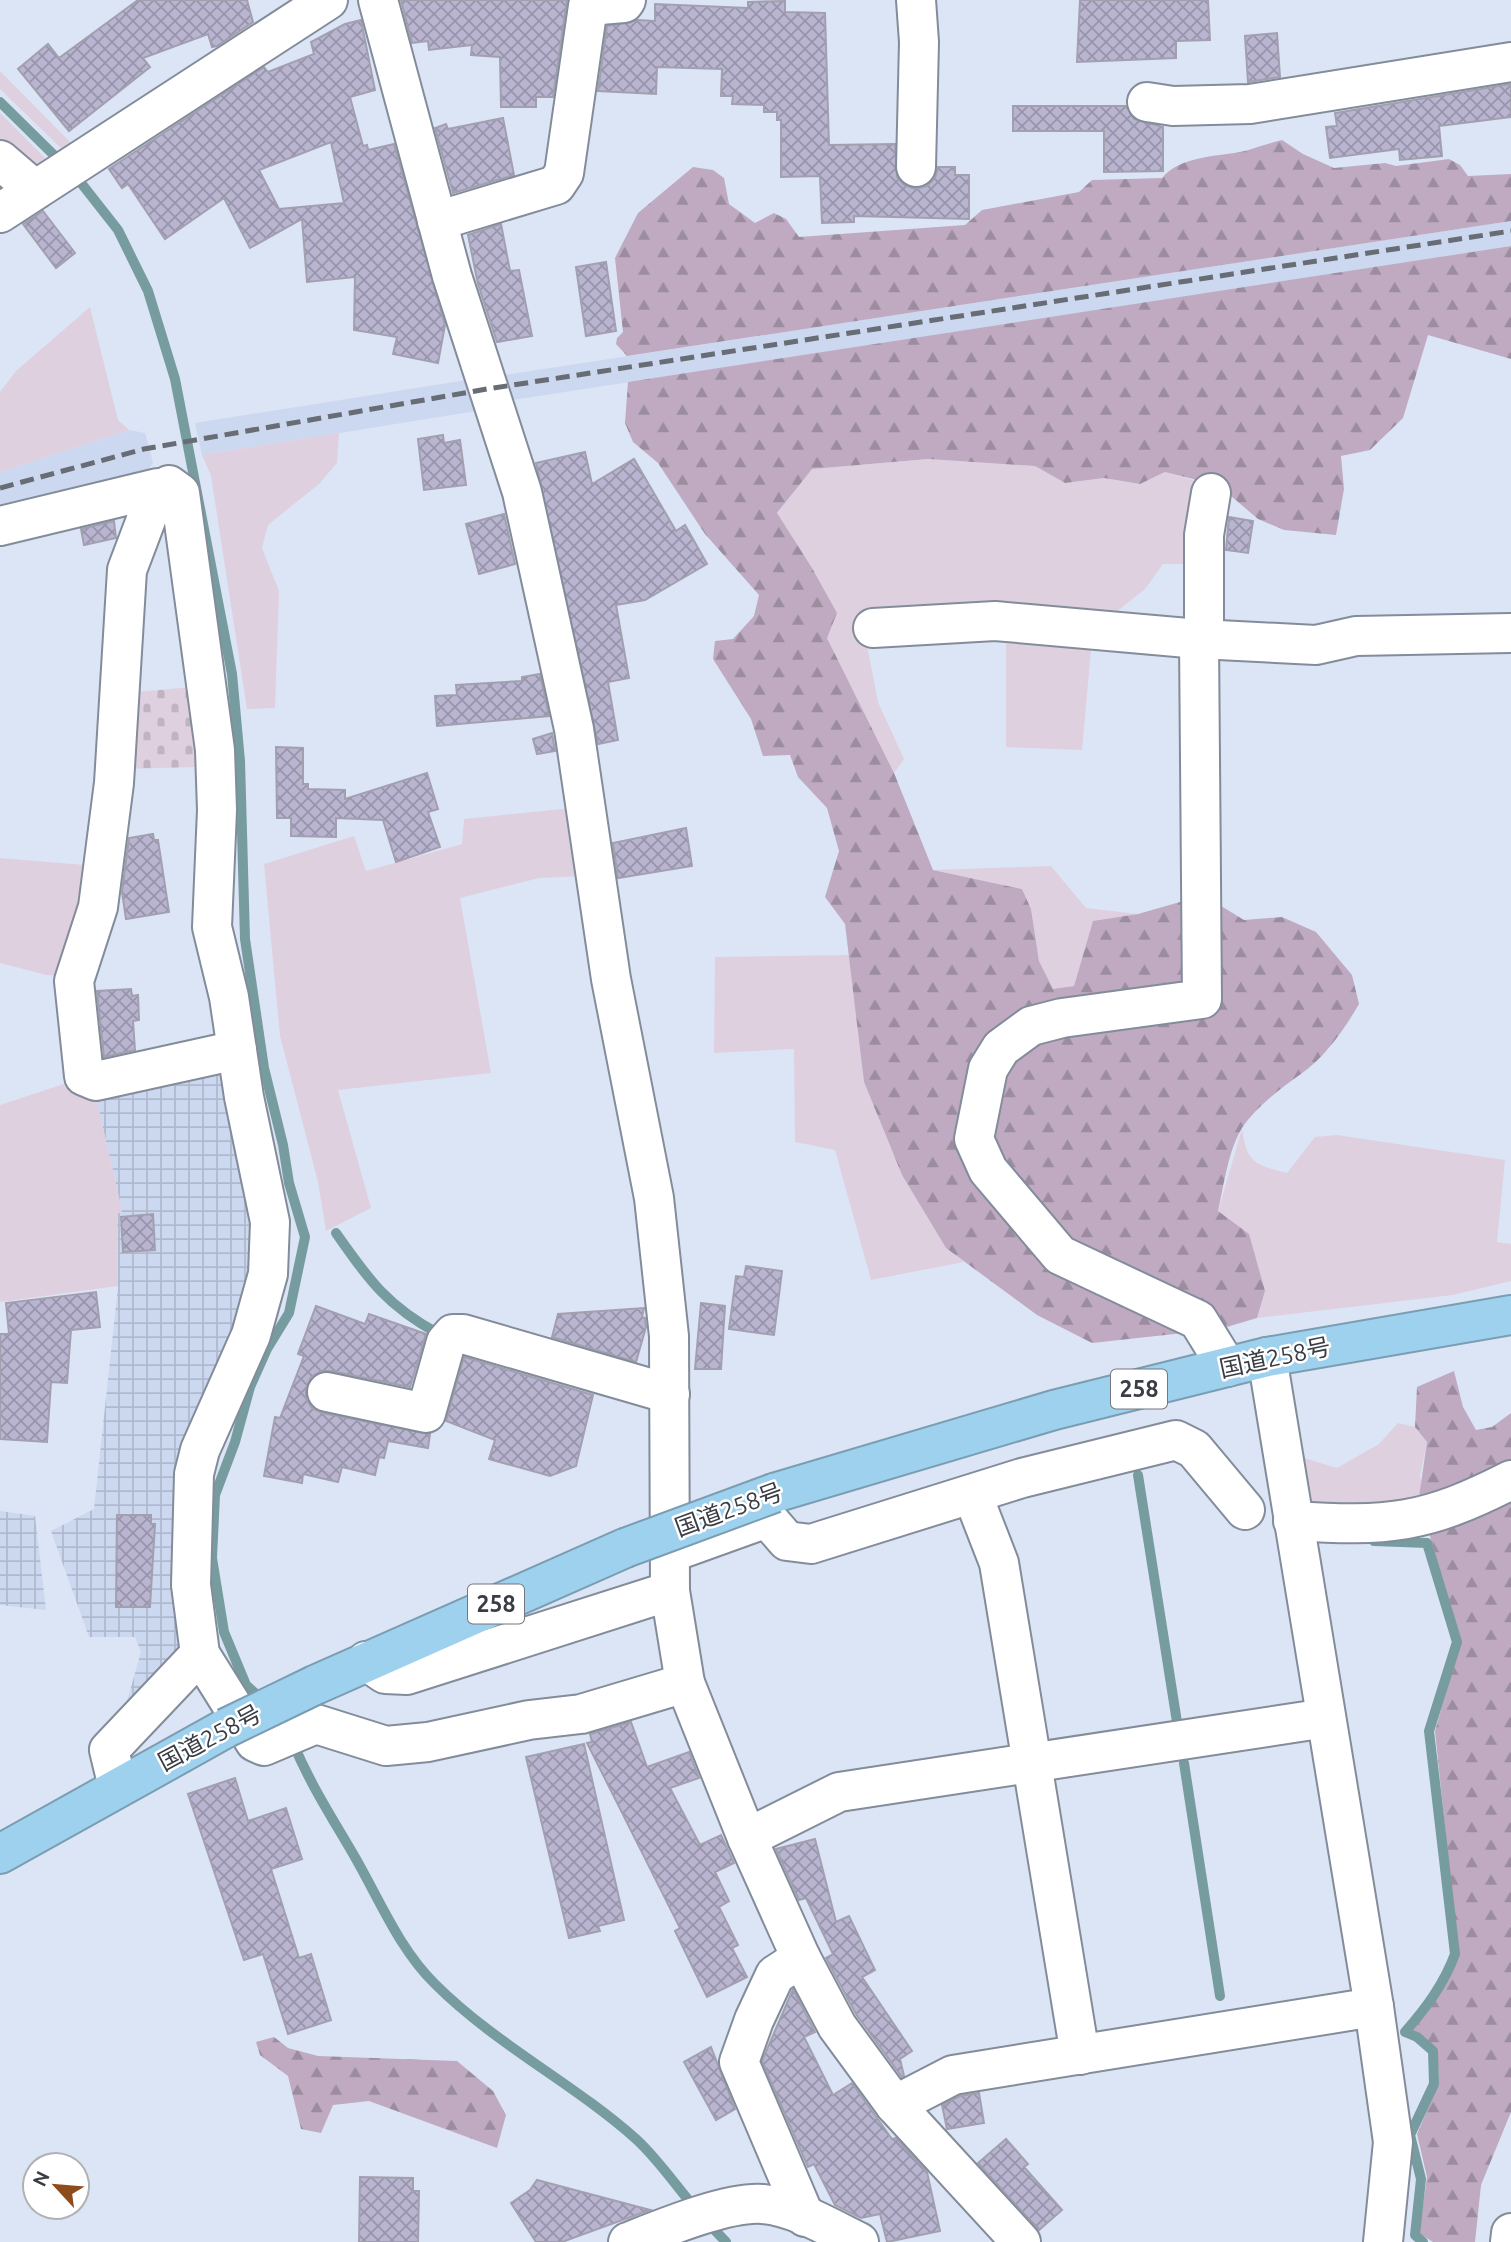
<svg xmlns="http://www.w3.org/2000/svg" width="1511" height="2242" viewBox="0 0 1511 2242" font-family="Ubuntu,'Noto Sans JP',sans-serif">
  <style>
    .built { fill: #ccd8ef }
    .industrial { fill: url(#industrial-grid) }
    .green { fill: #dfd0e0 }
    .forest { fill: url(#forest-firs) }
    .cemetery { fill: url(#cemetery-stones) }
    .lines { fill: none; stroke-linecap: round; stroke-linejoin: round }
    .stream { stroke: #779c9f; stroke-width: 10 }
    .building { fill: url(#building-cross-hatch); stroke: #a2a0b0; stroke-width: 2; fill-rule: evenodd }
    .minor-casing { stroke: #838c9a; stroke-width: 42 }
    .highway-casing { stroke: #7b9db2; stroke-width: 42 }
    .minor { stroke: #fff; stroke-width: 38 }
    .highway { stroke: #9ed1ee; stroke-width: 38 }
    .rail { stroke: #676c75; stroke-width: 5; stroke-dasharray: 14 7; stroke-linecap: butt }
    .highway-bridge-casing { stroke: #7b9db2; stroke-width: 42; stroke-linecap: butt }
    .highway-bridge { stroke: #9ed1ee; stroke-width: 38 }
    .labels { text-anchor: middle; stroke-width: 5; stroke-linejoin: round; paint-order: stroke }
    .shield { fill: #fff; stroke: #75777c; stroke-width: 2 }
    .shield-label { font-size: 23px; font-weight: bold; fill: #3a3d44 }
    .street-label { font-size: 24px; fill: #3a3d44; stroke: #fff }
  </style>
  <defs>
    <pattern id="industrial-grid" width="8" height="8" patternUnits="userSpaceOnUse" patternTransform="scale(1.75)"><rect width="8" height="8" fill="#ccd8ef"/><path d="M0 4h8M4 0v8" fill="none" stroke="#b0bace"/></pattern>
    <pattern id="forest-firs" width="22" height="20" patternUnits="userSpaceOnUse" patternTransform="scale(1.75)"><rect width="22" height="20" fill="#bfaac2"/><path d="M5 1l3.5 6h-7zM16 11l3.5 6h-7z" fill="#9c8c9f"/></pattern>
    <pattern id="cemetery-stones" width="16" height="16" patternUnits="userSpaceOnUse" patternTransform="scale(1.75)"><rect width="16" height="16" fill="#dfd0e0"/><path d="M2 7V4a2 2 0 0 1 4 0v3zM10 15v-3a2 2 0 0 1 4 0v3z" fill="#c0b4c1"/></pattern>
    <pattern id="building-cross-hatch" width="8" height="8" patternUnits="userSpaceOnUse" patternTransform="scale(1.75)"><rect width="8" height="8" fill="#b9b5d1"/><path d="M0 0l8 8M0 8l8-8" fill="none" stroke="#9794ab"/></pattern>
  </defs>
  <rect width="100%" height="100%" fill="#dce5f6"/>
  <g class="built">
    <path d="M1511 221V246L500 402 491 377Z"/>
    <path d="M473 379 483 410 202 455 195 423Z"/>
    <path d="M129 430 145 433 153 463 145 474 0 513V472Z"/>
  </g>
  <g class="industrial">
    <path d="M229 1060 263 1246 193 1446 189 1634 139 1705 127 1701 141 1652 135 1637H89L51 1531 94 1509 118 1286 117 1214 122 1211 97 1102 101 1092Z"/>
    <path d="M0 1511 35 1516 46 1610 0 1605Z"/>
  </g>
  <g class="green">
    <path d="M0 71 74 146 64 151 0 89Z"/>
    <path d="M0 113 50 163 36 169 0 141Z"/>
    <path d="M90 307 118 420 129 430 0 472V392L16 371Z"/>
    <path d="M339 433 337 463 319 484 268 525 262 548 279 591 275 708 247 709 211 476 202 455Z"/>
    <path d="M928 459 1035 466 1065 483 1104 478 1140 484 1165 472 1203 483 1192 564H1163L1145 589 1105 621 866 640 878 702 904 759 894 773 827 638 777 514 811 469Z"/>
    <path d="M1006 632 1092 639 1082 750 1006 747Z"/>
    <path d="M572 808 583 876 539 878 460 898 491 1073 338 1090 371 1208 326 1231 318 1182 280 1036 264 864 354 836 366 871 462 844 464 819Z"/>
    <path d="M0 858 97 866 67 976 46 975 0 963Z"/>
    <path d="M1051 866 1086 908 1138 914 1093 922 1074 986 1053 990 1039 961 1031 909 1022 889 933 870Z"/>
    <path d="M850 955 864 1082 902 1175 946 1248 964 1262 871 1280 835 1150 795 1142 794 1049 714 1053 715 957Z"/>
    <path d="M64 1084 97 1102 122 1211 117 1214 118 1286 0 1302V1105Z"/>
    <path d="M1242 1129C1247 1163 1255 1165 1287 1173L1315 1137 1337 1135 1505 1160 1497 1242 1511 1244V1281L1453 1295 1257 1318 1265 1291 1218 1211Z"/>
    <path d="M1398 1423 1415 1427 1427 1442 1420 1476 1427 1509 1314 1515 1294 1455 1337 1468 1379 1444Z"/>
  </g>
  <g class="forest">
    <path d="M1282 140 1303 154 1334 168 1385 163 1396 166 1449 159 1460 165 1468 176 1511 174V221L627 356 616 344 617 338 623 332 615 258 638 213 693 167 713 170 724 178 729 204 755 223 774 213 786 219 799 237 965 225 982 210 1079 192 1092 180 1162 178C1181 155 1218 157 1245 151 1257 147 1270 143 1282 140Z"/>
    <path d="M1511 246V359L1428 335 1403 418 1370 450 1341 456 1344 489 1336 535 1284 530 1258 519 1231 496 1193 479 1165 472 1140 484 1104 478 1065 483 1035 466 928 459 812 469 777 513 812 568 837 613 827 638 894 773 933 870 1022 889 1031 909 1039 961 1053 989 1074 986 1093 921 1138 914 1187 900 1213 901 1244 920 1282 917 1316 932 1352 975 1359 1004C1344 1030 1325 1057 1301 1074 1281 1088 1256 1107 1242 1128 1228 1151 1224 1185 1218 1211L1249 1234 1265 1291 1257 1318 1220 1329 1092 1343 1037 1315 946 1248 902 1175 864 1082 845 924 825 897 839 851 827 808 798 777 790 755 763 756 751 719 713 659 715 641 733 639 754 616 759 595 705 534 658 463 633 442 625 423 628 382Z"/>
    <path d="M1454 1371 1463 1407 1476 1430 1492 1427 1511 1413V1473L1419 1497 1427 1442 1415 1427 1417 1387Z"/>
    <path d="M1511 1489V2112L1481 2185 1475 2242H1433L1419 2233 1427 2177 1417 2134 1439 2083 1437 2049 1412 2029C1433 2007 1449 1983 1458 1953L1435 1731 1461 1640 1427 1526Z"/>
    <path d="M274 2037 288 2048 318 2056 457 2061 493 2091 506 2115 497 2148 369 2101 333 2105 321 2133 301 2129 288 2076 260 2055 256 2042Z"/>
  </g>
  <path class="cemetery" d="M192 687 197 767 122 769 126 693Z"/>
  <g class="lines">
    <g class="stream">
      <path d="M0 102 63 164"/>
      <path d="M74 174 118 230 148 291 175 379 232 674 240 761 245 939 264 1068 283 1145 289 1183 305 1237 289 1313 267 1349 250 1387 235 1442 215 1495 212 1558 224 1632 246 1685 263 1700"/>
      <path d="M336 1233C369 1280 387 1306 439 1334"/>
      <path d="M1138 1475 1177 1722"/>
      <path d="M1374 1541 1427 1543 1457 1642 1429 1731 1455 1954C1444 1984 1426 2008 1405 2032L1417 2037 1433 2051 1434 2084 1410 2135 1421 2179 1415 2235 1423 2242"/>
      <path d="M293 1743C311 1786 333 1819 356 1859 380 1901 400 1950 435 1984 495 2044 573 2083 636 2139 658 2159 676 2186 695 2208"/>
      <path d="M1184 1763 1220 1996"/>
      <path d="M707 2222 726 2242"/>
    </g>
  </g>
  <g class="building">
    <path d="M138 0H247L253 22 217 46 212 47 208 34 143 58 150 67 69 131 18 69 48 44 59 58Z"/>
    <path d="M401 0H567L553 97H536V107H501L500 57 471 55 472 45 429 50 428 41 412 43Z"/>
    <path d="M1080 0H1208L1210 40 1176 41V58L1077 62Z"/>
    <path d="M785 1V12L825 13 829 145 895 144 897 177 904 185 915 189 927 186 935 178 938 167H955V175H969V219L854 216V222L822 223 820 176 781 177V120H777V112H764V105L732 104 733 96H721L722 69 657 67 656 94 598 91 607 26 637 20 655 21V4L748 8V2Z"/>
    <path d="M361 20 375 90 350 97 363 146 367 145 368 150 394 144 445 325 438 363 393 354 397 337 354 330 355 277 307 282 302 219 250 248 224 198 165 239 128 184 122 188 109 169 264 67 268 72 314 54 311 42 345 24ZM331 142 344 203 279 209 259 170Z"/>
    <path d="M1277 33 1280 77 1248 82 1245 36Z"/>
    <path d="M1511 84V117L1439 126 1442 156 1400 160 1399 149 1330 158 1326 127 1337 126 1335 113Z"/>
    <path d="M1013 106H1126L1134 119 1163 127V171L1104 172V131H1013Z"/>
    <path d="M503 118 514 175 453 193 435 128 446 124 448 129Z"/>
    <path d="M43 211 75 253 56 268 23 224Z"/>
    <path d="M501 224 510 271 519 270 532 336 497 342 478 284 468 235Z"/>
    <path d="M606 262 616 331 586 336 576 267Z"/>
    <path d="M443 435 444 443 460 440 466 485 424 490 418 439Z"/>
    <path d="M585 452 592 484 634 459 676 531 685 525 707 564 645 600 616 605 629 678 608 682 618 740 598 744 536 463Z"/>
    <path d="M504 514 515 564 479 574 466 524Z"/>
    <path d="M1229 517 1253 521 1248 553 1226 550Z"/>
    <path d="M114 521 116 538 84 545 81 529Z"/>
    <path d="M540 674 549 716 437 726 435 696 457 695 456 685 522 681V677Z"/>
    <path d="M552 733 555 751 537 754 533 739Z"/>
    <path d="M276 747 303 748V784H308V789L345 790V799L427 773 438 809 428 812 440 847 396 862 383 820 336 818V837L291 836V818H277Z"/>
    <path d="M686 828 692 866 618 878 613 843Z"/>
    <path d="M153 834 154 840H158L169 912 126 919 122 892 129 838Z"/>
    <path d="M131 989 132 996 138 995 139 1020 133 1021 135 1050 104 1057 97 991Z"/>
    <path d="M153 1214 155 1250 123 1252 121 1217Z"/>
    <path d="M746 1266 782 1271 774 1335 729 1329 736 1276 744 1277Z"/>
    <path d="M96 1292 100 1327 71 1330 67 1383 51 1382 47 1442 0 1439V1334H9L6 1303Z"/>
    <path d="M701 1303 725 1306 721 1369H695Z"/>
    <path d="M316 1306 365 1324 369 1314 426 1334 410 1387 331 1371H321L311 1377 306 1388V1399L312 1408 322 1413 430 1434 428 1448 388 1441 384 1458 379 1457 375 1475 342 1467 338 1482 303 1474 302 1483 264 1476 275 1417 280 1418 304 1356 298 1354Z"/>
    <path d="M644 1308 642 1317 645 1318 646 1327 636 1362 552 1337 558 1314Z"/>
    <path d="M464 1357 593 1395 576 1466 550 1476 489 1459 495 1440 446 1421Z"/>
    <path d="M117 1515H151V1524H155L150 1607H116Z"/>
    <path d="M631 1722 647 1767 689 1752 699 1778 670 1788 700 1845 721 1835 734 1863 715 1872 729 1901 719 1907 738 1945 732 1948 747 1977 707 1997 675 1931 680 1928 587 1743 592 1742 590 1734Z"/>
    <path d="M584 1744 624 1920 598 1926 600 1931 569 1938 526 1757Z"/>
    <path d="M235 1778 248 1821 286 1808 302 1859 271 1869 299 1958 311 1954 331 2020 288 2034 263 1954 244 1960 188 1794Z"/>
    <path d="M815 1839 836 1922 849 1916 875 1970 862 1977 912 2051 900 2059 904 2076 902 2077 856 2014 826 1958 833 1954 806 1898 799 1900 776 1849Z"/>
    <path d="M793 1989 815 2032 804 2037 833 2095 852 2083 892 2139 896 2138 927 2172 940 2231 887 2242 880 2214 861 2218 835 2205 814 2164 808 2167 762 2061Z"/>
    <path d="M711 2047 735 2109 716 2120 684 2062Z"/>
    <path d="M979 2093 984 2123 947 2129 942 2105 960 2096Z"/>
    <path d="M1006 2139 1028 2164 1024 2167 1062 2210 1039 2230 978 2163Z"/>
    <path d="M360 2177 413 2178V2191H419L418 2242H359Z"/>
    <path d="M537 2180 650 2210 562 2242H536L511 2203 530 2190Z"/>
  </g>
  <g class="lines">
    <defs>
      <g id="minor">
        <path d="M378 0 452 276 522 492 574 729 611 979 654 1198 669 1336 670 1591 685 1683 747 1838 801 1958 837 2026 895 2105 1021 2242"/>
        <path d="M1147 102 1173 106 1250 104 1511 62"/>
        <path d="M0 160 35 190"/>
        <path d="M916 167 919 42 916 0"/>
        <path d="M0 213 328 0"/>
        <path d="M437 221 556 185 564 173 588 6 624 3 626 0"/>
        <path d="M169 485 180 493 215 750 217 810 212 927 229 997 244 1097 270 1222 268 1274 251 1335 200 1450 194 1474 191 1585 200 1654 255 1742 264 1746 316 1724 386 1746 428 1742 529 1720 581 1714 685 1683"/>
        <path d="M0 526 158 488 127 570 114 783 98 907 74 981 84 1076 96 1081 237 1050"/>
        <path d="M873 628 995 621 1199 639 1316 645 1356 636 1511 633"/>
        <path d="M1199 639 1202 999 1062 1018 1031 1026 1001 1048 988 1069 974 1139 988 1170 1060 1255 1198 1320 1227 1367"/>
        <path d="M1204 639V535L1211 493"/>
        <path d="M327 1392 426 1413 446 1342 453 1334H463L670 1394"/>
        <path d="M973 1496 999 1563 1080 2055"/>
        <path d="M1293 1521C1388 1527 1425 1524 1511 1480"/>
        <path d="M670 1553 767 1518 787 1541 811 1544 1022 1478 1176 1440 1194 1449 1245 1510"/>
        <path d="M366 1661 385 1674 407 1675 670 1591"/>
        <path d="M118 1787 109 1750 200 1654"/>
        <path d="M747 1838 839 1792 1326 1718"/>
        <path d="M801 1958 775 1975 754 2020 739 2062 805 2217"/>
        <path d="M1374 2007 1393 2142 1383 2242"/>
        <path d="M895 2105 953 2075 1374 2007 1267 1357"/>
        <path d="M628 2242C661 2229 728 2201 763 2204 796 2207 830 2228 859 2242"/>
        <path d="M1510 2242 1511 2233"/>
      </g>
      <g id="highway">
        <path d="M774 1493 1054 1410 1267 1357 1511 1315"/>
        <path d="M315 1685 625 1548"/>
        <path d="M0 1854 226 1728"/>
      </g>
    </defs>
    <use href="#minor" class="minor-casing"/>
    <use href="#highway" class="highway-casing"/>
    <use href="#minor" class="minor"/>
    <use href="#highway" class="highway"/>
    <path class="rail" d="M0 488 144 449 487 389 1511 231"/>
    <defs>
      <g id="highway-bridge">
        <path d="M625 1548 774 1493"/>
        <path d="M226 1728 315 1685"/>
      </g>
    </defs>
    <use href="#highway-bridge" class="highway-bridge-casing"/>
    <use href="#highway-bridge" class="highway-bridge"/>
  </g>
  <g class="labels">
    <g class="shield">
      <rect x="1111" y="1369.5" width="56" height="39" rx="5"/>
      <rect x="468" y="1584.5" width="56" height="39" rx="5"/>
    </g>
    <g class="shield-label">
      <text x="1139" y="1397">258</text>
      <text x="496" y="1612">258</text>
    </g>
    <g class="street-label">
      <text transform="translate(1275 1358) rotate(-12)" y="8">国道258号</text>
      <text transform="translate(729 1510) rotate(-20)" y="8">国道258号</text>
      <text transform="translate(210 1738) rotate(-28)" y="8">国道258号</text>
    </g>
  </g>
  <g transform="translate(56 2186) rotate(296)"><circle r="33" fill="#ffffff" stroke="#b0b1b4" stroke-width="2"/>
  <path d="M0-5L12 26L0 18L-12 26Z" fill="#8e4b1c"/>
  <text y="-10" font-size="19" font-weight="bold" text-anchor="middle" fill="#3a3d44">N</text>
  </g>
</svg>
